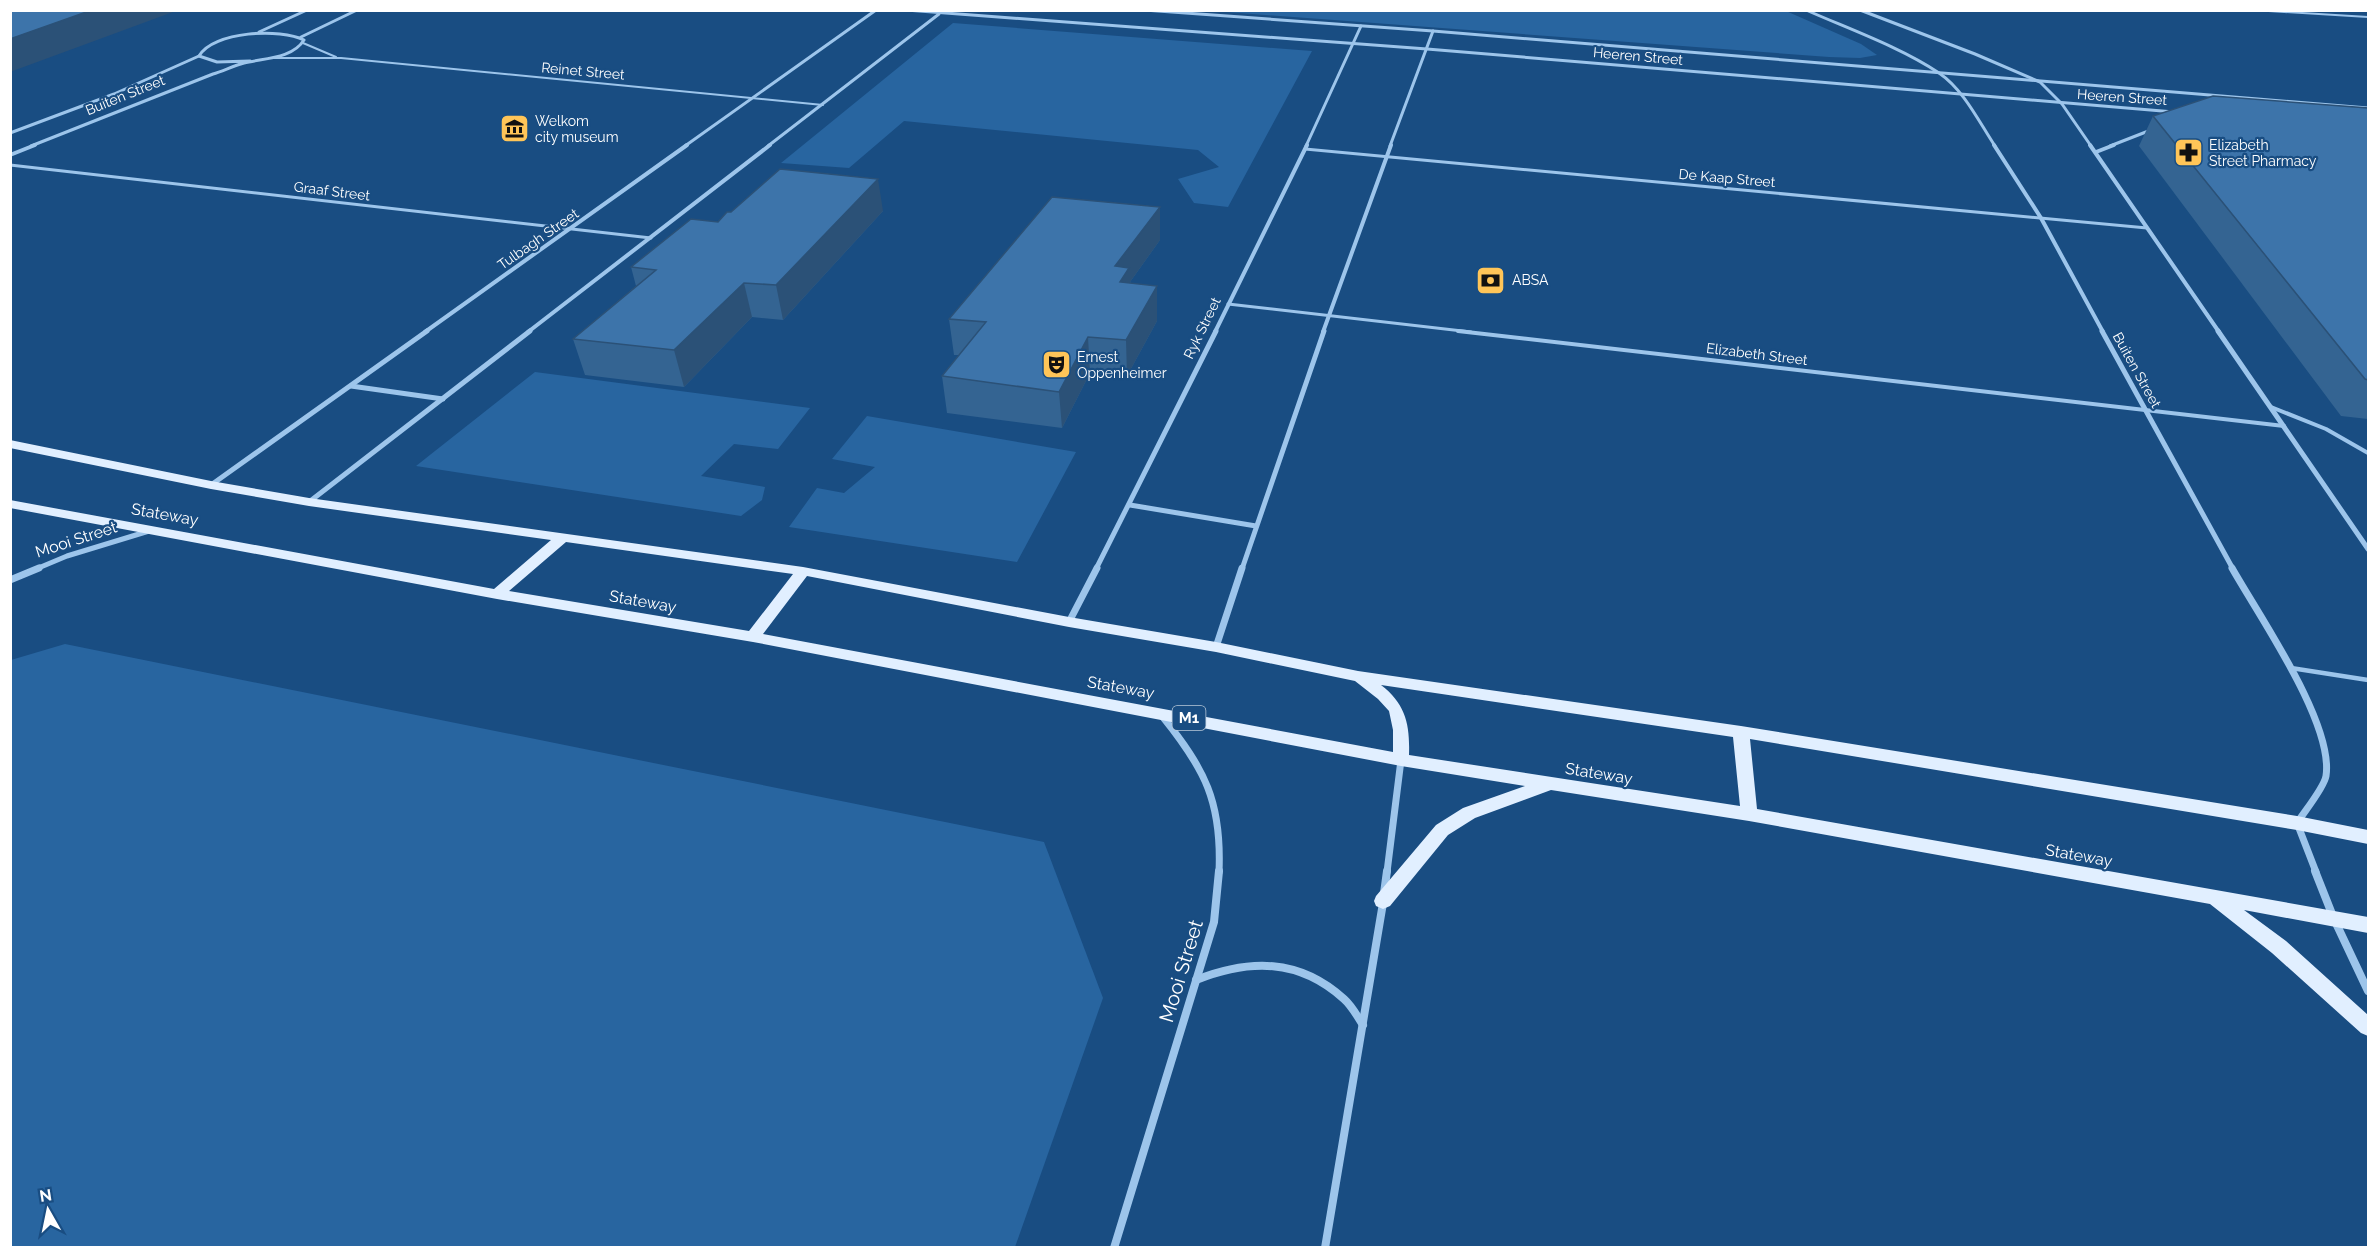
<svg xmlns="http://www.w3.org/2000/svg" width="2379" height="1258" viewBox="0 0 2379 1258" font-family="Raleway,sans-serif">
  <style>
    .green { fill: #2865a0 }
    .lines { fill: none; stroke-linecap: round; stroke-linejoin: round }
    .service-far3 { stroke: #9dc5eb; stroke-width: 2 }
    .service-far2 { stroke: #9dc5eb; stroke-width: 3 }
    .service-far1 { stroke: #9dc5eb; stroke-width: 4 }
    .service { stroke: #9dc5eb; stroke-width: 4.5 }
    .minor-far4 { stroke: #9dc5eb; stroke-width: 3 }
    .minor-far3 { stroke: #9dc5eb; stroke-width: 4 }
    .minor-far2 { stroke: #9dc5eb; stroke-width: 5 }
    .minor-far1 { stroke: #9dc5eb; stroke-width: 7 }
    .minor { stroke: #9dc5eb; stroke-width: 8 }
    .primary { fill: #e1efff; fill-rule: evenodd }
    .wall { fill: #346492 }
    .shaded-wall { fill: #2b5177 }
    .building { fill: #3d74aa; stroke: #2b5177; stroke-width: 1.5 }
    .labels { text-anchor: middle; stroke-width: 4.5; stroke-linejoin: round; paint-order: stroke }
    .far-street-label { font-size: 14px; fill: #fff; stroke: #194d82 }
    .far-poi-label { font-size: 14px; fill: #fff; stroke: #194d82; text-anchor: start }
    .shield { fill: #194d82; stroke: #bacada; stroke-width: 1.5 }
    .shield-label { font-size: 15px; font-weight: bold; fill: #fff }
    .street-label { font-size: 16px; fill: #fff; stroke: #194d82 }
    .near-street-label { font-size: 20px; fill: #fff; stroke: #194d82 }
  </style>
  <rect width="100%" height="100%" fill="#194d82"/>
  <g class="green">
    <path d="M1213 11H1786L1861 44 1877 55 1860 58 1829 57Z"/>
    <path d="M953 23 1312 51 1228 207 1194 203 1178 179 1219 167 1198 150 904 121 849 168 781 163Z"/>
    <path d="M535 372 810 408 778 449 734 444 701 476 765 487 762 500 741 516 416 466Z"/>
    <path d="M867 416 1076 452 1017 562 789 527 817 488 844 493 875 467 832 459Z"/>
    <path d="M65 644 1044 842 1103 998 1015 1247H11V660Z"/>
  </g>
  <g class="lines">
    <g class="service-far3">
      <path d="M2253 10 2368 17"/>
      <path d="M303 43 336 57"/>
      <path d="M273 58H341L823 105"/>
    </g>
    <g class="service-far2">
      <path d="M1305 149 2147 228"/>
      <path d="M10 165 651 238"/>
      <path d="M1228 304 1471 332"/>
    </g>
    <g class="service-far1">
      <path d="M1458 331 2284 426"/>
      <path d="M2271 407 2326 429 2368 453"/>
    </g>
    <path class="service" d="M2291 668 2368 680"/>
    <g class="minor-far4">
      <path d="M906 10 1427 49 2174 112"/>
      <path d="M1144 10 1433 31 2368 108"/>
      <path d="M1806 10C1849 29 1900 47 1939 73 1964 90 1979 122 1995 146"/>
      <path d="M1860 10 1975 54 2040 82 2062 104 2091 146"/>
      <path d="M259 32 307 10"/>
      <path d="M301 37 357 10"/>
      <path d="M10 133 114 94 199 56"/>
      <path d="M31 146 213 74C223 71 233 66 244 63 264 58 292 59 304 40 281 28 213 31 199 56L217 62 250 61"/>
      <path d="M685 146 876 10"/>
      <path d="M768 146 939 14"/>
      <path d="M1306 146 1361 26"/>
      <path d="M1390 146 1433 31"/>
      <path d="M2110 146 2151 130"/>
    </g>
    <g class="minor-far3">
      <path d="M1994 145 2041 218 2103 332"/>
      <path d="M2090 145 2219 332"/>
      <path d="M2096 152 2114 145"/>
      <path d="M10 155 35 145"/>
      <path d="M425 332 687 145"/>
      <path d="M528 332 770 145"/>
      <path d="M1215 332 1307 145"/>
      <path d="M1323 332 1391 145"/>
    </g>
    <g class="minor-far2">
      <path d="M2102 331 2233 569"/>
      <path d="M2218 331 2368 549"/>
      <path d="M351 386 443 399"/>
      <path d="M211 485 427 331"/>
      <path d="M309 502 530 331"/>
      <path d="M1130 505 1256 526"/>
      <path d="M36 569 67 556 149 531"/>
      <path d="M1096 569 1216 331"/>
      <path d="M1242 569 1324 331"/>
    </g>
    <g class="minor-far1">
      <path d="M2232 568C2259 616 2334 723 2326 776 2324 788 2304 812 2297 823L2316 872"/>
      <path d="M10 580 39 568"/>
      <path d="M1069 622 1097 568"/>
      <path d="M1216 647 1242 568"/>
      <path d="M1162 716C1205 769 1222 802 1219 872"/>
      <path d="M1387 872 1401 760"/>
    </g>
    <g class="minor">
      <path d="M2315 871 2334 919 2368 991"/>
      <path d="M1384 893 1387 871"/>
      <path d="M1196 980C1249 959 1299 958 1344 999 1352 1006 1357 1016 1363 1025"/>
      <path d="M1114 1248 1214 922 1219 871"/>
      <path d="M1325 1248 1383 903"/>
    </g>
    <path class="primary" d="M10 440 211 481 309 498 803 567 1069 617 1216 642 1358 671 1741 726 2297 816 2368 830V844L2297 830 1750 739 1757 809 2368 917V933L2244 910 2286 941 2368 1015V1036L2361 1033 2272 953 2210 904 1749 821 1551 790 1475 818 1448 835 1390 906 1383 909 1376 906 1374 901 1376 896 1436 825 1463 808 1525 786 1401 766 753 642 497 599 10 508V500L494 589 551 540 309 506 211 489 10 448ZM566 542 793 574 749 631 509 591ZM807 576 1069 627 1216 652 1355 681 1378 699 1389 711 1393 730V752L763 634ZM1381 685 1733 737 1740 806 1409 755C1410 725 1406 704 1381 685Z"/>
  </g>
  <g class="wall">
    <path d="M2368 108V419L2341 416 2139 146 2153 116Z"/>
    <path d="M883 211 783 320 752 317 684 387 585 375 573 339 636 286 631 267 718 222 731 212Z"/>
    <path d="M1160 240 1130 282 1157 321 1127 376 1090 373 1062 428 947 413 942 376 959 355H954L949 319Z"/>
  </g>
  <g class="shaded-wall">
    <path d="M92 10H172L173 12 10 72V39Z"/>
    <path d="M878 179 883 211 783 320 776 285Z"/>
    <path d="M1160 207V240L1130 282V302L1121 316 1115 266Z"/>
    <path d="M744 283 752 317 684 387 674 350Z"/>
    <path d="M1157 286V321L1127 376 1126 340Z"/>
    <path d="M1088 337 1090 373 1062 428 1059 392Z"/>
  </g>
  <g class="building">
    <path d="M10 10H92L10 39Z"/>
    <path d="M2213 96 2368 108V380L2365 379 2153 116Z"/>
    <path d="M780 169 878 179 776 285 744 283 674 350 573 339 656 270 631 267 691 219 718 222 727 212H731Z"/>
    <path d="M1052 197 1160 207 1115 266 1129 268 1120 282 1157 286 1126 340 1088 337 1059 392 942 376 986 322 949 319Z"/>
  </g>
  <defs>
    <symbol id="museum-square" viewBox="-11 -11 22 22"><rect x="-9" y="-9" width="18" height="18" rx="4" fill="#ffc558" stroke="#194d82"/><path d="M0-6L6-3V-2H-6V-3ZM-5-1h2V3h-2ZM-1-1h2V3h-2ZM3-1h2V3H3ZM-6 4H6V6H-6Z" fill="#111"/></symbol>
    <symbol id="pharmacy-square" viewBox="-11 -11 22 22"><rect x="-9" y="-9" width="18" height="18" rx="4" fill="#ffc558" stroke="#194d82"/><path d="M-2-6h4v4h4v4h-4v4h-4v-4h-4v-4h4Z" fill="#111"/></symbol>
    <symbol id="bank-square" viewBox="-11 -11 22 22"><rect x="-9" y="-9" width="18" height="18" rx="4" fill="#ffc558" stroke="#194d82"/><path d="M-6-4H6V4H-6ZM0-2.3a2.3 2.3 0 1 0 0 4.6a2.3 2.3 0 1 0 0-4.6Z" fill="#111"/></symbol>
    <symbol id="theatre-square" viewBox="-11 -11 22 22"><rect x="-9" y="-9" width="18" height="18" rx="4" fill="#ffc558" stroke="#194d82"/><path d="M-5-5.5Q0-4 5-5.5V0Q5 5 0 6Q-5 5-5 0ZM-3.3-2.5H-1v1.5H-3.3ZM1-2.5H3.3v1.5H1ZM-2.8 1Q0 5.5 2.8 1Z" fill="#111"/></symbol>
  </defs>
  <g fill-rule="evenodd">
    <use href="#museum-square" x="498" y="112" width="33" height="33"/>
    <use href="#pharmacy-square" x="2172" y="136" width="33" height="33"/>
    <use href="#bank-square" x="1474" y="264" width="33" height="33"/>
    <use href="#theatre-square" x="1040" y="348" width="33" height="33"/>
  </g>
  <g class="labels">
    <g class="far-street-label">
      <text transform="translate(1638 56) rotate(5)" y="5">Heeren Street</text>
      <text transform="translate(583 71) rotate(5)" y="5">Reinet Street</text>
      <text transform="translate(125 95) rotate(-22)" y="5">Buiten Street</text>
      <text transform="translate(2122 97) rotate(4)" y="5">Heeren Street</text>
      <text transform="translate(1727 178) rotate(5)" y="5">De Kaap Street</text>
      <text transform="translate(332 191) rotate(7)" y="5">Graaf Street</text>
      <text transform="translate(538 239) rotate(-35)" y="5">Tulbagh Street</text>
      <text transform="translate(1202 328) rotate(-64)" y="5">Ryk Street</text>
      <text transform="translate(1757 354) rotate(7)" y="5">Elizabeth Street</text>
      <text transform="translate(2137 370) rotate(61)" y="5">Buiten Street</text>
    </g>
    <g class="far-poi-label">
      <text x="535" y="126">Welkom<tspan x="535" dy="16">city museum</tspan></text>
      <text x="2209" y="150">Elizabeth<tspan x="2209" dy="16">Street Pharmacy</tspan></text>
      <text x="1512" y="285">ABSA</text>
      <text x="1077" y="362">Ernest<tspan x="1077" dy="16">Oppenheimer</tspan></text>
    </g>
    <rect class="shield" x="1172.5" y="706" width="33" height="24" rx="4.5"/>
    <g class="shield-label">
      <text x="1189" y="723">M1</text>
    </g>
    <g class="street-label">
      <text transform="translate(165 514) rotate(10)" y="6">Stateway</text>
      <text transform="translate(76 539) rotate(-18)" y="6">Mooi Street</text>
      <text transform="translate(643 601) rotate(10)" y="6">Stateway</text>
      <text transform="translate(1121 687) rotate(10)" y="6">Stateway</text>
      <text transform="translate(1599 773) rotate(9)" y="6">Stateway</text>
      <text transform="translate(2079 855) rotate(10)" y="6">Stateway</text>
    </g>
    <g class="near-street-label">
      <text transform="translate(1181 971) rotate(-73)" y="7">Mooi Street</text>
    </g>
  </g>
  <rect width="2379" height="1258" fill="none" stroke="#ffffff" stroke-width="24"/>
  <g transform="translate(48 1210) rotate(351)" stroke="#194d82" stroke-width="4.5" paint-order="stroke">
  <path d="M0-4.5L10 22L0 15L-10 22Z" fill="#ffffff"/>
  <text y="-9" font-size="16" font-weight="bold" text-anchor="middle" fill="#ffffff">N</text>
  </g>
</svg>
